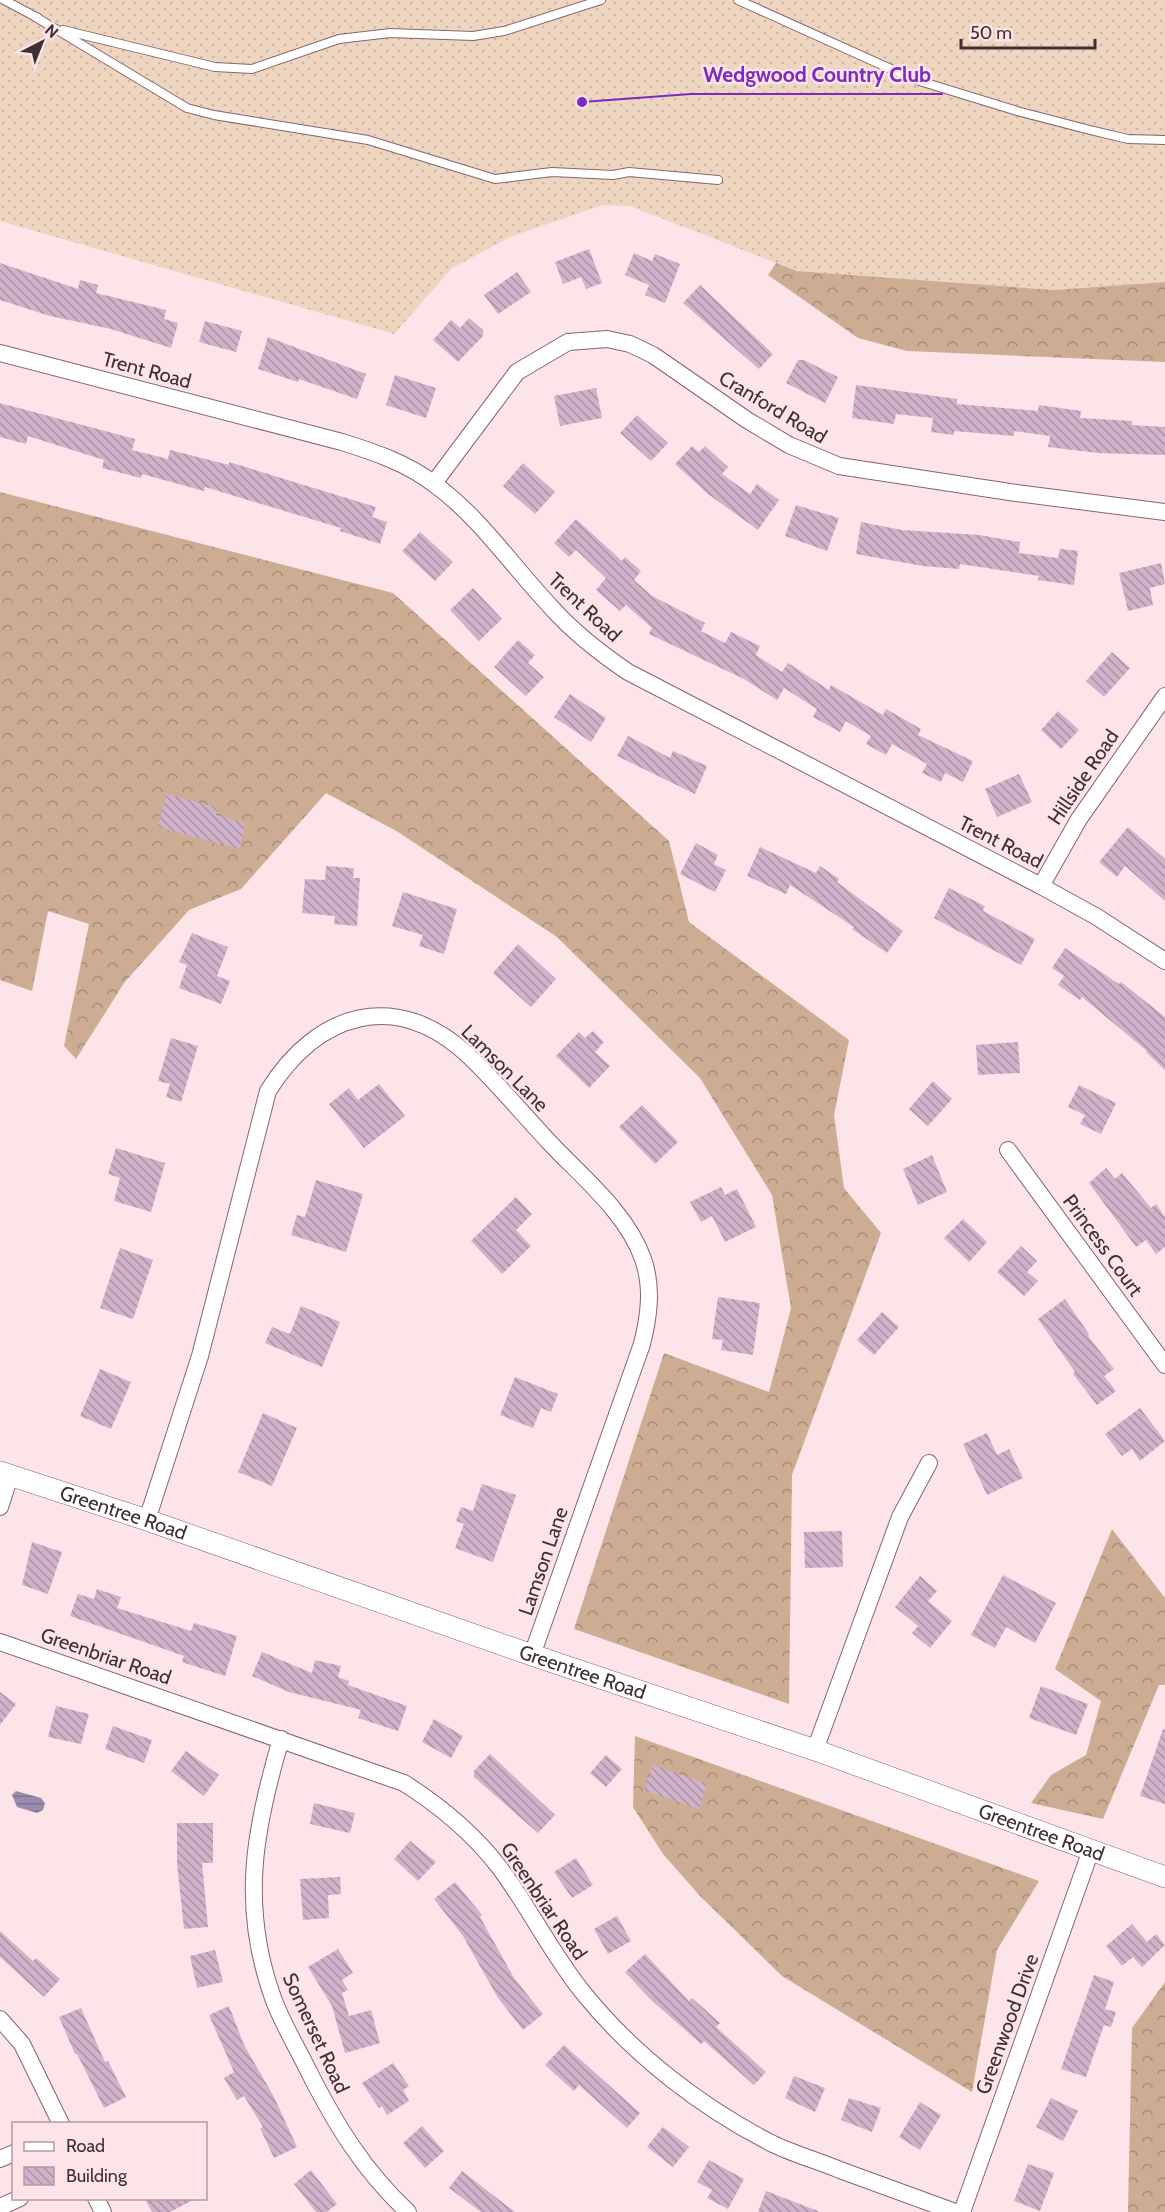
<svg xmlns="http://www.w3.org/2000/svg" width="1165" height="2212" viewBox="0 0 1165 2212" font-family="Cabin,sans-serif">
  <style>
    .grass { fill: url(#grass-dots) }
    .forest { fill: url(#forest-crowns) }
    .water { fill: url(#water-rules) }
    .building { fill: url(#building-back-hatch) }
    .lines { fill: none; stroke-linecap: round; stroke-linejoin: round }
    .service-casing { stroke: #86656c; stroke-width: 10 }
    .minor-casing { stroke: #86656c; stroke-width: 18 }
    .tertiary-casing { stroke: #86656c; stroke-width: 22 }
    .service { stroke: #fff; stroke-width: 8 }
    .minor { stroke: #fff; stroke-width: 16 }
    .tertiary { stroke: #fff; stroke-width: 21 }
    .labels { text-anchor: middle; stroke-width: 5; stroke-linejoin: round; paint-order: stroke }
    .street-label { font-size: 20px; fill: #3e2f33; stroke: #fce4e9 }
    .leader { fill: none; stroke: #7b2cbf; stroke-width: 2 }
    .callout-dot { fill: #7b2cbf; stroke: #fce4e9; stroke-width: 2 }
    .callout-label { font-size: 21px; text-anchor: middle; font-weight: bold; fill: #7b2cbf; stroke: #fce4e9; stroke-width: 5; stroke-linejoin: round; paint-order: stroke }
  </style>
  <defs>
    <pattern id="grass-dots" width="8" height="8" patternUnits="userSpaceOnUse" patternTransform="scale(1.5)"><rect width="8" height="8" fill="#eed5bf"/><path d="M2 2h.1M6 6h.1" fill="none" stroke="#cdb7a5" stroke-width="1.8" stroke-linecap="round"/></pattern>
    <pattern id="forest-crowns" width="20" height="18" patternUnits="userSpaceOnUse" patternTransform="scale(1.5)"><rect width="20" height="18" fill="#ccad93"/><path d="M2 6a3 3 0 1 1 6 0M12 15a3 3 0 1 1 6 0" fill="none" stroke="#a78d79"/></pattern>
    <pattern id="water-rules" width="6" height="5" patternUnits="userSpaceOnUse" patternTransform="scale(1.5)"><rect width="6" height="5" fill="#9a8cae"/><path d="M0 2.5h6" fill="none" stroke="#7f738e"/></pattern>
    <pattern id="building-back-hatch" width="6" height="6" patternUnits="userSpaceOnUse" patternTransform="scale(1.5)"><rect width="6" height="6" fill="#d0b3ca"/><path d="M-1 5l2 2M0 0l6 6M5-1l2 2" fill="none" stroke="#aa92a5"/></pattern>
  </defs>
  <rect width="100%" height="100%" fill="#fce4e9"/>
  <path class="grass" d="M0 0H1165V282L1054 290 797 271 630 206 603 205 510 237 451 269 394 334 0 221Z"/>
  <g class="forest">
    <path d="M776 263 797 271 1054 290 1165 282V362L907 351 858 338 768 275Z"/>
    <path d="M0 492 393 593 669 841 689 922 849 1040 834 1115 844 1188 881 1233 792 1475 789 1704 574 1629 664 1353 769 1392 791 1308 772 1195 700 1078 557 937 398 832 326 793 241 889 189 910 124 983 76 1059 64 1046 89 924 48 911 32 991 0 980Z"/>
    <path d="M1112 1529 1165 1598V1685H1159L1103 1819 1031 1803 1051 1775 1086 1755 1101 1701 1055 1669Z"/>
    <path d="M635 1736 1039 1881 997 1950 972 2092 782 1976 700 1896 663 1854 633 1807Z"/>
    <path d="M1165 1982V2212H1128L1132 2028Z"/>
  </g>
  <path class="water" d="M16 1791 41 1798 45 1803 43 1810 37 1813 17 1807 12 1795Z"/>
  <g class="building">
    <path d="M589 249 602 283 586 289 581 277 563 284 555 262Z"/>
    <path d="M634 253 652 261 655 254 680 264 665 303 645 295 649 285 625 275Z"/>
    <path d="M0 263 78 289 80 280 98 285 96 293 166 310 164 319 178 323 171 348 111 329 50 316 0 300Z"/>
    <path d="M517 272 531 292 498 314 484 295Z"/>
    <path d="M700 285 773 354 759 369 683 303Z"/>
    <path d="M469 318 483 330V336L458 362 433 340 451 320 460 328Z"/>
    <path d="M205 321 242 331 236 352 199 342Z"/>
    <path d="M268 337 366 374 357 399 299 379 298 382 258 369Z"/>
    <path d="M798 360H804L838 377 825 403 786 383Z"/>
    <path d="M395 375 436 388 426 418 386 405Z"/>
    <path d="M856 385 957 399V404L1038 411 1039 405 1081 411 1080 418 1132 421V425L1165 427V455L1098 453 1048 447 1050 436 1014 431V436L954 431V435L931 432 933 418 896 414 894 424 852 418Z"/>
    <path d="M596 388 602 418 560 426 554 396Z"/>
    <path d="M0 403 135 439 132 450 168 459 170 450 229 465V462L376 507 372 517 387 522 380 544 340 531 341 528 205 487 204 491 142 474 141 478 102 468 104 460 28 436 26 444 0 437Z"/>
    <path d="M637 415 668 443 651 461 620 433Z"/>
    <path d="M692 446 699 452 705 446 728 467 722 474 750 494 757 484 779 500 758 530 708 494 675 464Z"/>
    <path d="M523 463 555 492 535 514 503 486Z"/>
    <path d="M796 505 839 518 827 551 785 536Z"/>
    <path d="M576 519 622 561 625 557 641 571 634 580 652 596 705 623 701 631 725 643 731 632 760 646 756 655 782 672 788 663 829 690 831 685 883 715 886 709 921 729 918 735 973 761 963 782 945 773 941 782 922 773 927 764 892 744 886 755 866 744 871 736 846 721 840 732 813 717 817 709 784 688 777 700 744 679 649 634 652 628 626 605 620 611 596 590 606 578 576 550 569 557 554 543Z"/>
    <path d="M861 522 902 530 979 535 1020 542 1019 553 1058 558 1060 549 1078 551 1074 585 1038 580 1039 576 960 564 959 569 923 566 856 554Z"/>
    <path d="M420 532 453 562 435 581 402 551Z"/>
    <path d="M1161 563 1165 584 1150 588 1153 605 1128 611 1119 573Z"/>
    <path d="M473 588 502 619 479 641 450 610Z"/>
    <path d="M518 640 535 655 528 663 544 677 526 696 494 667Z"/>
    <path d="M1112 652 1130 668 1104 697 1086 681Z"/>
    <path d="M570 694 606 718 591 742 554 717Z"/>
    <path d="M1058 711 1079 730 1061 749 1041 730Z"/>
    <path d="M628 736 670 758 673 751 707 766 695 794 617 756Z"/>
    <path d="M1019 774 1032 802 997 817 985 789Z"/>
    <path d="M166 794 218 808 216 815 245 823 239 849 158 827Z"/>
    <path d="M1128 827 1165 859V901L1125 866 1117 877 1099 862Z"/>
    <path d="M696 843 718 855 714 864 726 870 715 892 680 874Z"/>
    <path d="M760 847 816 873 820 866 839 879 837 882 903 931 887 953 852 929 854 927 790 885 786 894 747 876Z"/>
    <path d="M326 866 354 868 353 878H360L357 926 334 924 335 916 302 913 305 879 325 880Z"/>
    <path d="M949 888 985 906 983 911 1035 939 1021 965 934 918Z"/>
    <path d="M403 892 457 909 444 954 419 946 423 935 392 926Z"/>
    <path d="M192 933 228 947 217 976 230 981 221 1004 179 988 187 965 179 962Z"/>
    <path d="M518 944 556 979 531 1007 493 973Z"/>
    <path d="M1065 948 1119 984 1121 982 1165 1017V1070L1146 1052 1147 1051 1082 997 1080 1000 1058 985 1064 976 1052 968Z"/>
    <path d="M593 1031 604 1042 595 1052 610 1066 589 1088 556 1056 579 1032 585 1038Z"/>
    <path d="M171 1038 198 1046 181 1102 166 1097 170 1084 158 1081Z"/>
    <path d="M1018 1042 1020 1073 978 1075 976 1045Z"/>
    <path d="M933 1081 952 1099 928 1126 909 1109Z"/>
    <path d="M379 1084 405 1116 364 1148 329 1104 349 1088 358 1100Z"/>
    <path d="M1079 1085 1116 1103 1101 1134 1080 1124 1085 1115 1068 1107Z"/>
    <path d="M642 1105 678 1142 655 1164 619 1127Z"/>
    <path d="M116 1148 165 1163 151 1212 114 1201 120 1178 108 1174Z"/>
    <path d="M932 1155 947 1192 918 1205 903 1169Z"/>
    <path d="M1106 1168 1115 1179 1122 1173 1151 1208 1156 1204 1165 1217V1247L1156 1254 1146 1240 1136 1247 1089 1183Z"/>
    <path d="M316 1180 363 1194 346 1252 291 1235 297 1215 305 1217Z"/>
    <path d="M721 1187 725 1195 737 1189 756 1227 725 1242 712 1216 701 1222 690 1202Z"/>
    <path d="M516 1197 532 1214 516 1230 531 1246 502 1274 471 1241Z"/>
    <path d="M963 1219 987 1242 969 1262 944 1238Z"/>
    <path d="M1021 1246 1037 1261 1027 1272 1038 1281 1024 1296 997 1272Z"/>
    <path d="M120 1248 153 1260 133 1319 100 1308Z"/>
    <path d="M718 1297 760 1303 753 1355 721 1350 723 1340 712 1339Z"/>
    <path d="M1065 1299 1089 1334 1088 1336 1114 1369 1104 1376 1116 1391 1097 1405 1073 1374 1075 1372 1038 1319Z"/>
    <path d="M301 1306 340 1322 322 1367 265 1343 272 1327 290 1334Z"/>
    <path d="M882 1312 899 1327 874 1355 857 1340Z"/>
    <path d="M100 1369 131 1382 111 1429 80 1416Z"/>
    <path d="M515 1377 558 1394 551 1412 541 1408 533 1428 500 1415Z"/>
    <path d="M1140 1408 1165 1441 1140 1461 1132 1449 1122 1456 1105 1434Z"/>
    <path d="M263 1413 297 1428 272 1486 238 1472Z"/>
    <path d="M987 1433 997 1455 1009 1449 1023 1478 987 1495 963 1444Z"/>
    <path d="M482 1484 516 1495 493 1562 455 1548 464 1524 456 1521 461 1507 473 1511Z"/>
    <path d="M842 1531 843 1567 805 1568 804 1532Z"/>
    <path d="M32 1542 62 1552 48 1594 22 1585Z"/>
    <path d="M1003 1575 1056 1603 1035 1643 1006 1627 995 1648 971 1635Z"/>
    <path d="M920 1576 937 1591 928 1601 952 1621 930 1648 912 1633 918 1626 895 1607Z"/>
    <path d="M97 1589 121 1597 117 1608 191 1631 194 1623 237 1636 225 1676 182 1662 184 1656 70 1616 78 1594 94 1599Z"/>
    <path d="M262 1652 312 1673 315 1660 341 1666 338 1677 349 1681 348 1685 407 1706 398 1731 358 1718 361 1710 289 1692 252 1676Z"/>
    <path d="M1041 1686 1088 1704 1076 1735 1029 1718Z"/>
    <path d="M0 1692 16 1704 0 1725Z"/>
    <path d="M56 1706 89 1714 81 1744 48 1737Z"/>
    <path d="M434 1719 463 1736 451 1758 422 1742Z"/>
    <path d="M113 1726 152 1740 144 1763 105 1749Z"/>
    <path d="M1163 1729 1165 1730V1804L1140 1796Z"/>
    <path d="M186 1751 219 1775 204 1796 171 1771Z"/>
    <path d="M490 1754 555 1815 538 1833 474 1777V1771Z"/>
    <path d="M606 1755 622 1769 606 1787 590 1773Z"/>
    <path d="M653 1765 707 1784 699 1809 644 1790Z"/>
    <path d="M314 1803 355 1813 350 1833 310 1824Z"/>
    <path d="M177 1823H213V1863H202L208 1927 184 1929 177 1863Z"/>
    <path d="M410 1841 436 1862 418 1881 394 1859Z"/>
    <path d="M576 1858 593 1885 572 1898 554 1872Z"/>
    <path d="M340 1877 341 1894 328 1895 329 1918 303 1920 300 1879Z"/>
    <path d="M455 1882 482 1915 480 1917 514 1978 543 2014 523 2030 498 1998 463 1936 434 1899Z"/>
    <path d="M617 1916 631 1941 608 1954 594 1929Z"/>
    <path d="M1132 1924 1147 1942 1156 1934 1165 1945 1142 1967 1133 1957 1122 1966 1106 1946Z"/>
    <path d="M0 1931 33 1961 36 1958 60 1979 44 1997 0 1957Z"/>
    <path d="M338 1949 353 1973 342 1980 348 1990 342 1993 349 2016 371 2010 380 2043 345 2053 332 2006 308 1967Z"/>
    <path d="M215 1950 223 1982 197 1988 190 1956Z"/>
    <path d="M645 1954 689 2001 692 1998 720 2023 716 2027 766 2072 754 2085 704 2041 701 2044 649 1998 625 1972Z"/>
    <path d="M1094 1975 1114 1982 1105 2009 1116 2012 1111 2027 1104 2025 1086 2077 1061 2069Z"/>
    <path d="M229 2006 244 2045 274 2097 297 2147 274 2158 260 2128 263 2127 244 2096 237 2100 224 2078 234 2072 209 2015Z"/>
    <path d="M81 2008 105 2062 108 2061 126 2097 104 2108 77 2054H75L59 2017Z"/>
    <path d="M564 2045 640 2113 627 2128 579 2085 574 2091 545 2065Z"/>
    <path d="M393 2063 409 2086 403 2090 409 2101 387 2115 382 2106 379 2108 362 2083Z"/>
    <path d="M794 2076 825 2088 815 2112 785 2098Z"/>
    <path d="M849 2098 881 2108 872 2132 841 2120Z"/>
    <path d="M1051 2098 1078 2111 1063 2141 1036 2127Z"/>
    <path d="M920 2102 941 2115 920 2150 899 2137Z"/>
    <path d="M422 2126 444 2151 425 2168 403 2143Z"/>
    <path d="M663 2127 689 2147 673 2167 647 2147Z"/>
    <path d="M709 2160 744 2179 728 2209 707 2198 712 2190 697 2182Z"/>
    <path d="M1028 2164 1054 2173 1040 2211 1014 2201Z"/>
    <path d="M311 2170 337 2204 327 2212H316L294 2184Z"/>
    <path d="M462 2171 515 2212H481L449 2188Z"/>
    <path d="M766 2191 818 2211V2212H758Z"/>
    <path d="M145 2199H195L170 2212H152Z"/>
  </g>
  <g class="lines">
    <defs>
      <g id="service">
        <path d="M4 0 38 18"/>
        <path d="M738 0 913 79 1017 111 1090 130 1128 139 1165 140"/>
        <path d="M34 16 187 108 214 115 368 140 495 179 552 172 613 175 629 172 718 180"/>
        <path d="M63 30 215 67 252 69 339 39 390 33 473 36 504 31 601 0"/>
      </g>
      <g id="minor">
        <path d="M0 353 342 442C374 452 407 463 434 484 480 517 512 566 551 607 574 633 600 653 628 672L1041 886 1097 917 1165 961"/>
        <path d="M434 483 517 372 568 342 607 339 630 344 653 355 747 420 789 445 839 466 1016 493 1165 512"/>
        <path d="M1041 886 1079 819 1165 696"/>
        <path d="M1008 1150 1165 1365"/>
        <path d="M0 1507 10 1476"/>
        <path d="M147 1520 200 1356 268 1091C317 1012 396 988 469 1056 497 1083 523 1114 550 1143 582 1177 627 1213 643 1259 653 1287 649 1316 642 1344L532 1655"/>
        <path d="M0 1642 404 1783C440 1806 473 1833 499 1867 530 1908 552 1955 585 1995 635 2056 702 2108 773 2144 794 2154 818 2161 840 2170 879 2184 917 2198 955 2212"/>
        <path d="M281 1739C254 1830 240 1906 273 1998 282 2023 297 2047 309 2072 336 2125 364 2171 408 2212"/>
        <path d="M815 1750 900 1517 929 1463"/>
        <path d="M0 2019 22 2044 61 2124"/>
        <path d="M0 2159 14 2153"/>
        <path d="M96 2198 103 2212"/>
        <path d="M0 2207 20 2198"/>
        <path d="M962 2212 1091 1850"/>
      </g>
      <g id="tertiary">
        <path id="s1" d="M0 1472 147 1520 532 1655 815 1750 1165 1877"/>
      </g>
    </defs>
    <use href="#service" class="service-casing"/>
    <use href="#minor" class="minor-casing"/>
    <use href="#tertiary" class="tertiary-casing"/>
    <use href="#service" class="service"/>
    <use href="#minor" class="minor"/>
    <use href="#tertiary" class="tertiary"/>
  </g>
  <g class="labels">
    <g class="street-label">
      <text transform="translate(147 370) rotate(15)" y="7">Trent Road</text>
      <text transform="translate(773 407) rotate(31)" y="7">Cranford Road</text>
      <text transform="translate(585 607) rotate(43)" y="7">Trent Road</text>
      <text transform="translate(1083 777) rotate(-56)" y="7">Hillside Road</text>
      <text transform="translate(1001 842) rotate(27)" y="7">Trent Road</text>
      <text transform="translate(505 1068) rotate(45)" y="7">Lamson Lane</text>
      <text transform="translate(1103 1245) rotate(54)" y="7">Princess Court</text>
      <text dy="7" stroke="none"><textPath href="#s1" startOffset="130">Greentree Road</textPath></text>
      <text transform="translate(543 1561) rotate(-71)" y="7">Lamson Lane</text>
      <text transform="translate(106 1656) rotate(19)" y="7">Greenbriar Road</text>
      <text dy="7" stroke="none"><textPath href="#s1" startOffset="616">Greentree Road</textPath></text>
      <text dy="7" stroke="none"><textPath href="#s1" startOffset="1102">Greentree Road</textPath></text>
      <text transform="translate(544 1901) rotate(56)" y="7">Greenbriar Road</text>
      <text transform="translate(1007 2024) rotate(-70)" y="7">Greenwood Drive</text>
      <text transform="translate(316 2033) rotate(65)" y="7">Somerset Road</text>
    </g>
  </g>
  <path class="leader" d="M582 102L691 94H943"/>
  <circle class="callout-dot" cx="582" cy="102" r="6"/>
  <g class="callout-label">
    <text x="817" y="82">Wedgwood Country Club</text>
  </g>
  <rect x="12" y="2122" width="195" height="78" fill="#fce4e9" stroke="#b09ca0" stroke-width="1.5"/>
  <rect x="24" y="2142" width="30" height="9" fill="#ffffff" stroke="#b09ca0" stroke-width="1.5"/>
  <text x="66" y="2152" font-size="18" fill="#3e2f33">Road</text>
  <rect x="24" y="2167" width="30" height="18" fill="url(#building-back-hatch)" stroke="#b09ca0" stroke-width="1.5"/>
  <text x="66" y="2182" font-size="18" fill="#3e2f33">Building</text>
  <g transform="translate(42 42) rotate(42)" stroke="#fce4e9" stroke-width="4.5" paint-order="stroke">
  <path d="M0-4.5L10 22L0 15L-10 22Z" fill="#3e2f33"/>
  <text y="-9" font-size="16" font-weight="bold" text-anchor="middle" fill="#3e2f33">N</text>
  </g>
  <path d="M961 39v9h134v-9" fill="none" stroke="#3e2f33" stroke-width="3"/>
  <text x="970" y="39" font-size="18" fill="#3e2f33" stroke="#fce4e9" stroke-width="4.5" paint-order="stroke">50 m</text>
</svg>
